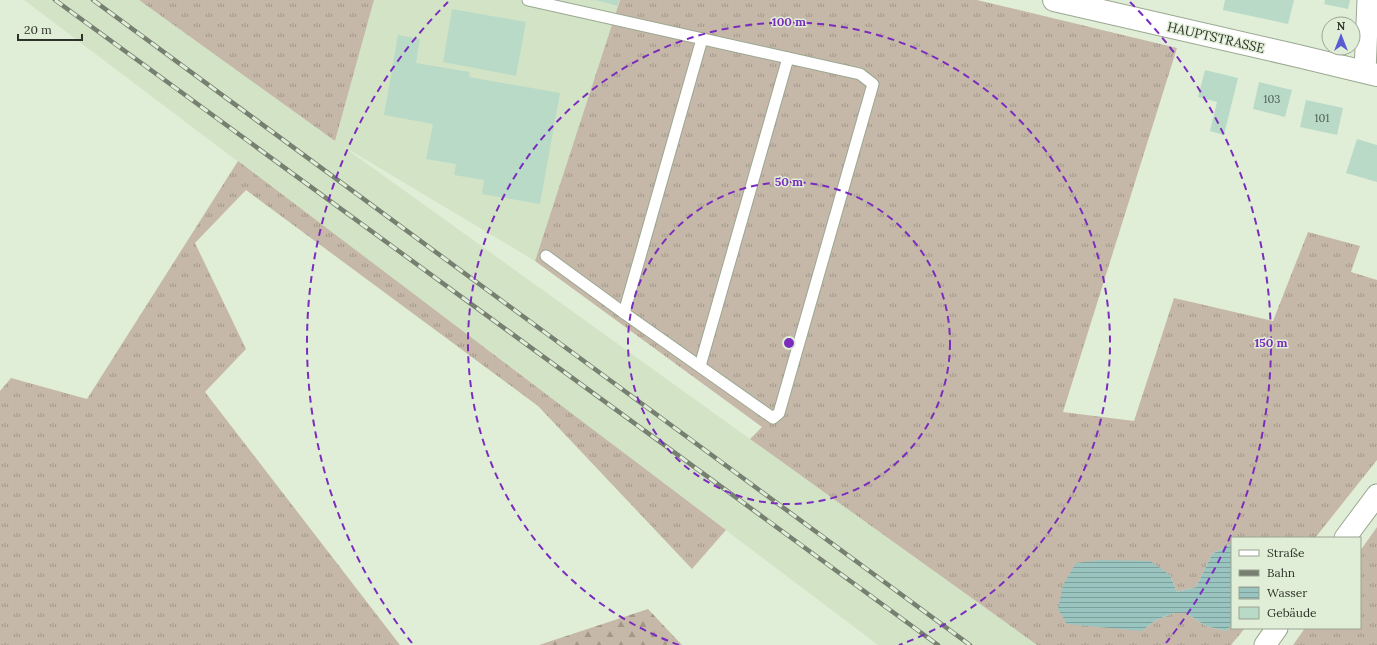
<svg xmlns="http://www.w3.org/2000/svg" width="1377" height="645" viewBox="0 0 1377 645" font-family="Lora,serif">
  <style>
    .built { fill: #d3e4c6 }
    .grass { fill: url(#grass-tufts) }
    .forest { fill: url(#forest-firs) }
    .water { fill: url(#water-rules) }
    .building { fill: #b8dac7 }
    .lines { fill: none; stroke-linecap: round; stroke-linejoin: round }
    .lane-casing { stroke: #9aa791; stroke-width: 13 }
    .street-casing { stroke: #9aa791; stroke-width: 23 }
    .secondary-casing { stroke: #9aa791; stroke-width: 24 }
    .lane { stroke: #fff; stroke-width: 11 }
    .street { stroke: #fff; stroke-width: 21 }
    .secondary { stroke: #fff; stroke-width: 22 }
    .rail-casing { stroke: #777f71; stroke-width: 4.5 }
    .rail { stroke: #e1eed7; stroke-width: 3; stroke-dasharray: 9; stroke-linecap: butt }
    .ring { fill: none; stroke: #7b2cbf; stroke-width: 2; stroke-dasharray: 7 5 }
    .labels { text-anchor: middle; stroke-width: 3; stroke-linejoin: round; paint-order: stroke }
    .number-label { font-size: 11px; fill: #505d51 }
    .street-label { font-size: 13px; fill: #2e332a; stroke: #e1eed7 }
    .centre { fill: #7b2cbf; stroke: #e1eed7; stroke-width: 2 }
    .ring-label { font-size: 12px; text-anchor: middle; font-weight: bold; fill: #7b2cbf; stroke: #e1eed7; stroke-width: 3; stroke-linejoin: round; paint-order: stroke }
  </style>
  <defs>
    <pattern id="grass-tufts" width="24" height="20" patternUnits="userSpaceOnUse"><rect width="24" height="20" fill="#c6b8a8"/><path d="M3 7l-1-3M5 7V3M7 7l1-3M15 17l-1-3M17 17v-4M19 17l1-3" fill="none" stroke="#a19689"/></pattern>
    <pattern id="forest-firs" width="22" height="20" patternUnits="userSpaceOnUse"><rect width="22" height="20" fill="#c6b8a8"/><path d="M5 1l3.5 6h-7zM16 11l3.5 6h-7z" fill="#a19689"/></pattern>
    <pattern id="water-rules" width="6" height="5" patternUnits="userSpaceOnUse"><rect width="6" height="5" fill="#9ac4c0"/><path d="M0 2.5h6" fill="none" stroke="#7ea09c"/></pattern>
  </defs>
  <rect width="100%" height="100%" fill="#e1eed7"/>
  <path class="built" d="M24 0H139L335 141 374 0H620L535 261 341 145 1037 645H878Z"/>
  <g class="grass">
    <path d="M139 0H374L335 141Z"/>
    <path d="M620 0H977L1177 48 1063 412 1134 421 1174 298 1273 321 1308 232 1360 246 1351 272 1377 280V460L1315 538H1232V543L1212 554 1196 587 1177 592 1170 575 1142 631 1156 620 1174 613H1186L1206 626 1226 631 1232 625V628H1245L1231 645H1037L750 439 762 427 535 261Z"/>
    <path d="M238 161 726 530 692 569 538 406 246 190 195 243 246 349 205 392 400 645H0V391L11 378 87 399Z"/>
    <path d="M1377 527V645H1293L1305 628H1360V551Z"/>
  </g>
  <path class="forest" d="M648 609 682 645H539Z"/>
  <path class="water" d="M1232 543V625L1226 631 1206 626 1186 613H1174L1156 620 1142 631 1067 624 1058 609 1063 585 1076 563 1100 560 1150 561 1170 575 1177 592 1196 587 1212 554Z"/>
  <g class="building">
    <path d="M595 0H619L618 6Z"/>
    <path d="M1225 0H1294L1288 24 1223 10Z"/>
    <path d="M1325 0H1350L1348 9 1324 4Z"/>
    <path d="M452 9 526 22 516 76 443 62Z"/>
    <path d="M398 35 420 39 416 63 470 72 469 77 560 93 540 204 482 194 484 180 454 175 456 164 426 159 433 124 384 115Z"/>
    <path d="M1205 70 1238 78 1224 135 1210 131 1217 102 1198 97Z"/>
    <path d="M1259 82 1292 90 1285 117 1253 109Z"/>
    <path d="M1306 100 1343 108 1337 135 1300 127Z"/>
    <path d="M1357 139 1377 145V182L1346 173Z"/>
  </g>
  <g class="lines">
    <defs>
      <g id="lane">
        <path d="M528 0 860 74 873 84 779 413 773 418 624 313 546 256"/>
        <path d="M624 313 702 39"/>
        <path d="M700 366 788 58"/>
      </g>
      <g id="street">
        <path d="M1365 72 1368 0"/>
        <path d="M1345 538 1377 495"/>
        <path d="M1265 645 1277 628"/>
      </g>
      <path id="secondary" d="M1054 0 1298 56 1377 75"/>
    </defs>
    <use href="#lane" class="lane-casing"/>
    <use href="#street" class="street-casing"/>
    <use href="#secondary" class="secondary-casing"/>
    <use href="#lane" class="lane"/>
    <use href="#street" class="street"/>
    <use href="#secondary" class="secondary"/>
    <defs>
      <g id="rail">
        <path d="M55 0 938 645"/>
        <path d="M93 0 970 645"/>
      </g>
    </defs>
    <use href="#rail" class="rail-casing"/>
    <use href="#rail" class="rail"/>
  </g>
  <g class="ring">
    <circle cx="789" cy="343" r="161"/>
    <path d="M679 645A321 321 0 1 1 899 645"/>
    <path d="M412 643A482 482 0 0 1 448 2M1130 2A482 482 0 0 1 1166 643"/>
  </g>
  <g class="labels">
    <g class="number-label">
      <text x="1272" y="103">103</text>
      <text x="1322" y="122">101</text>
    </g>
    <g class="street-label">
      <text transform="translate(1216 37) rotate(13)" y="5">HAUPTSTRASSE</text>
    </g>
  </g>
  <circle cx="789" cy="343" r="6" class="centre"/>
  <g class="ring-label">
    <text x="789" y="26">100 m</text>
    <text x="789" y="186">50 m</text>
    <text x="1271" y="347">150 m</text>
  </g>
  <rect x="1231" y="537" width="130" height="92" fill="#e1eed7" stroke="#99a392"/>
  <rect x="1239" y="550" width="20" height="6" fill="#ffffff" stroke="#99a392"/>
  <text x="1267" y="557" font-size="12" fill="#2e332a">Straße</text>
  <rect x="1239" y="570" width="20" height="6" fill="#777f71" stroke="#99a392"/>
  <text x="1267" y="577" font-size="12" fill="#2e332a">Bahn</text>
  <rect x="1239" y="587" width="20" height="12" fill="url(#water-rules)" stroke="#99a392"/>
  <text x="1267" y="597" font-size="12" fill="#2e332a">Wasser</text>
  <rect x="1239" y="607" width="20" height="12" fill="#b8dac7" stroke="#99a392"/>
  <text x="1267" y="617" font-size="12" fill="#2e332a">Gebäude</text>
  <g transform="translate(1341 36)"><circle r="19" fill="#e1eed7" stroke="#99a392"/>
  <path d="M0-3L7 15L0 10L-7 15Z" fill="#5a5cd4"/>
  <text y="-6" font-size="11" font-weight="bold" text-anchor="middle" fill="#2e332a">N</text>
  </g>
  <path d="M18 34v6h64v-6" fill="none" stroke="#2e332a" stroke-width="2"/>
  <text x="24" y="34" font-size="12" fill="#2e332a" stroke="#e1eed7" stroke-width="3" paint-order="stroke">20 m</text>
</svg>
